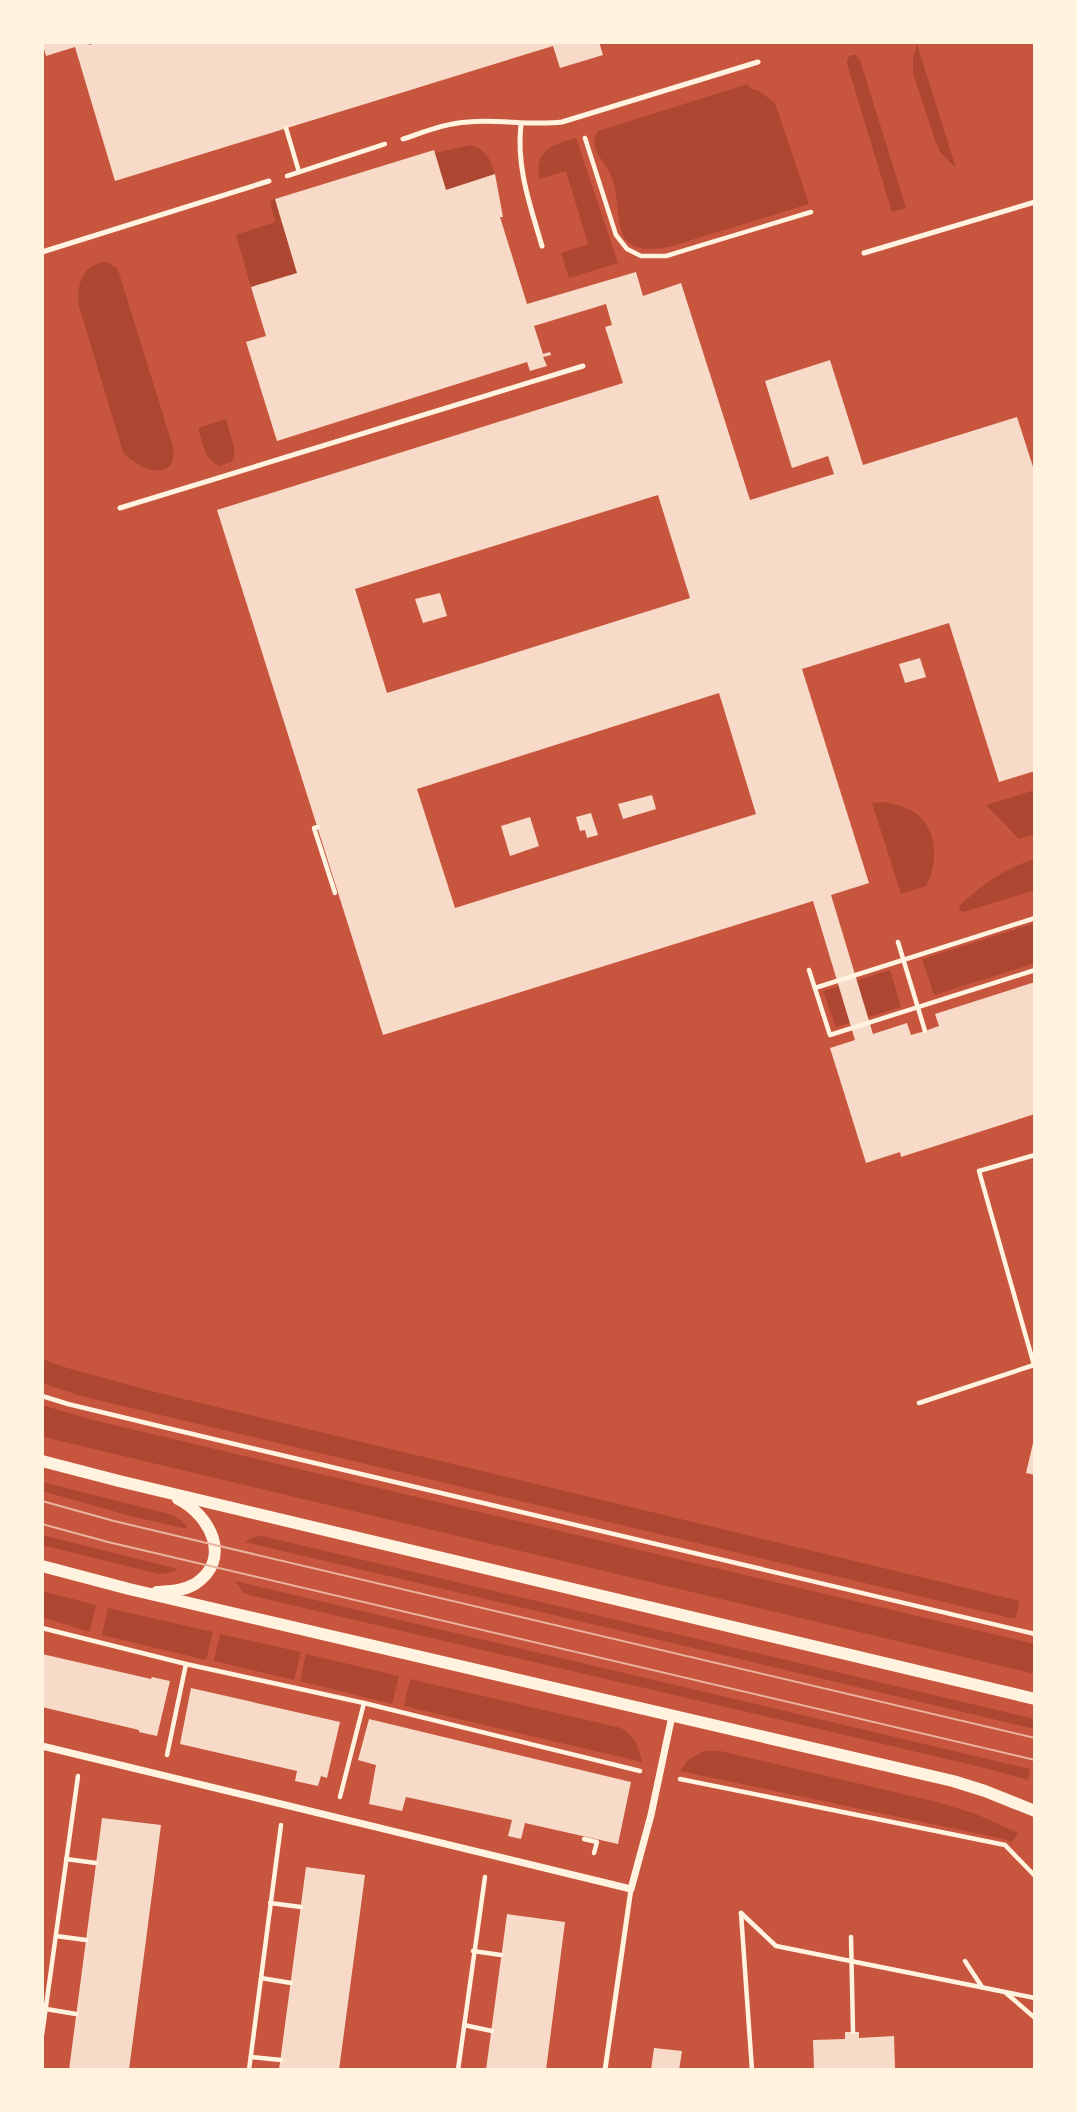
<svg xmlns="http://www.w3.org/2000/svg" width="1077" height="2112" viewBox="0 0 1077 2112" font-family="Manrope,sans-serif">
  <style>
    .green { fill: #ae4732 }
    .building { fill: #f7dbc8; fill-rule: evenodd }
    .lines { fill: none; stroke-linecap: round; stroke-linejoin: round }
    .path { stroke: #fff3e0; stroke-width: 4.5 }
    .service { stroke: #fff3e0; stroke-width: 5 }
    .minor { stroke: #fff3e0; stroke-width: 7 }
    .tertiary { stroke: #fff3e0; stroke-width: 12 }
    .tram { stroke: #e9b49f; stroke-width: 2 }
  </style>
  <rect width="100%" height="100%" fill="#c8553d"/>
  <g class="green">
    <path d="M917 44 956 168 941 153 936 143 913 73V58Z"/>
    <path d="M851 55H856L860 60 906 208 892 212 847 64V59Z"/>
    <path d="M748 84 749 88 759 91 775 103 809 204 672 246C657 249 637 253 625 239 618 231 617 193 613 180 608 162 585 149 598 131Z"/>
    <path d="M576 138 618 263 569 278 561 253 588 244 566 171 539 179C535 149 552 145 576 138Z"/>
    <path d="M470 145C486 149 490 159 495 174L446 190 435 153Z"/>
    <path d="M275 199 297 273 251 287 236 235 275 222 270 201Z"/>
    <path d="M106 262 117 268 119 273 173 447C179 483 139 472 123 452L79 306C76 286 82 264 106 262Z"/>
    <path d="M226 419 234 447V458L231 462 220 466C204 460 203 443 198 428Z"/>
    <path d="M1035 790V834L1019 839 986 805Z"/>
    <path d="M883 802C895 804 909 807 918 815 938 833 938 865 926 886L901 894 872 803Z"/>
    <path d="M1035 859V890L964 912 959 910 960 905C983 884 1005 868 1035 859Z"/>
    <path d="M1035 923V963L934 995 922 959Z"/>
    <path d="M890 970 901 1007 836 1027 823 991Z"/>
    <path d="M42 1359 64 1367 155 1392 1020 1601 1015 1619 81 1396 42 1383Z"/>
    <path d="M42 1405 89 1419 1035 1644V1674L56 1440 42 1436Z"/>
    <path d="M42 1482 173 1515 182 1521 188 1529 134 1517 42 1491Z"/>
    <path d="M42 1535 178 1569 169 1573 159 1574 42 1545Z"/>
    <path d="M262 1536 1035 1719V1729L245 1542 254 1537Z"/>
    <path d="M235 1581 1030 1769 1028 1780 985 1768 253 1596 244 1593Z"/>
    <path d="M42 1591 96 1605 90 1632 42 1617Z"/>
    <path d="M108 1608 213 1632 206 1660 102 1635Z"/>
    <path d="M220 1634 301 1652 294 1680 214 1661Z"/>
    <path d="M306 1654 399 1676 392 1704 300 1681Z"/>
    <path d="M410 1679 621 1728C634 1735 639 1747 642 1762L404 1706Z"/>
    <path d="M704 1751H720L937 1802 976 1814 1018 1833 1012 1842 1004 1839 680 1771 688 1760Z"/>
  </g>
  <g class="building">
    <path d="M42 42H88L89 45 98 42H599L603 55 560 68 553 46 115 181 75 47 46 56Z"/>
    <path d="M434 150 446 190 495 174 503 217H500L527 304 636 272 643 296 681 283 750 500 834 474 828 456 792 468 765 381 830 360 863 465 1017 417 1035 473V771L999 782 949 623 802 669 869 883 831 895 873 1034 907 1023 911 1035 925 1031 939 1026 935 1014 1035 982V1114L901 1157 900 1152 866 1163 830 1048 855 1040 813 901 383 1035 217 510 623 383 605 327 612 325 606 304 534 326 543 354 550 352 551 355 543 357 547 366 530 371 527 362 277 441 246 342 266 336 251 287 297 273 275 199ZM658 495 690 598 387 693 355 589ZM719 693 756 814 455 908 417 789Z"/>
    <path d="M440 593 447 616 423 623 415 599Z"/>
    <path d="M920 658 926 677 905 683 899 664Z"/>
    <path d="M652 795 656 809 623 819 618 804Z"/>
    <path d="M591 813 598 835 587 838 585 830 580 831 576 817Z"/>
    <path d="M530 817 539 846 510 856 501 826Z"/>
    <path d="M1034 1439H1035V1475L1026 1473Z"/>
    <path d="M42 1654 151 1679 152 1677 170 1681 157 1736 139 1732V1730L42 1707Z"/>
    <path d="M191 1688 340 1722 327 1778 321 1776 318 1786 295 1781 297 1771 180 1744Z"/>
    <path d="M369 1719 631 1782 618 1844 525 1823 521 1839 508 1836 512 1820 406 1797 402 1811 369 1804 376 1765 358 1760Z"/>
    <path d="M102 1818 161 1825 129 2070H69Z"/>
    <path d="M306 1867 365 1875 339 2070H279Z"/>
    <path d="M507 1914 565 1922 546 2070H486Z"/>
    <path d="M845 2032H859V2038L894 2036 895 2070H814L813 2040 845 2039Z"/>
    <path d="M654 2048 682 2051 679 2070H651Z"/>
  </g>
  <g class="lines">
    <g class="path">
      <path d="M286 128 299 172"/>
      <path d="M585 138 616 235 627 249 641 256H666L811 212"/>
      <path d="M287 176 385 144"/>
      <path d="M318 827 314 828 335 893"/>
      <path d="M898 942 925 1031"/>
      <path d="M809 970 830 1035 1035 970"/>
      <path d="M815 988 1035 918"/>
      <path d="M42 1396 68 1404 163 1427 1035 1634"/>
      <path d="M919 1403 1034 1365 979 1171 1035 1155"/>
      <path d="M42 1628 186 1664 364 1703 640 1771"/>
      <path d="M167 1755 186 1664"/>
      <path d="M680 1779 1005 1845 1035 1876"/>
      <path d="M340 1797 364 1703"/>
      <path d="M584 1839 597 1842 594 1853"/>
      <path d="M66 1859 96 1863"/>
      <path d="M270 1903 301 1907"/>
      <path d="M741 1913 776 1946 1035 1998"/>
      <path d="M741 1913 752 2070"/>
      <path d="M56 1936 86 1940"/>
      <path d="M851 1937 853 2032"/>
      <path d="M473 1951 501 1955"/>
      <path d="M965 1961 982 1987"/>
      <path d="M261 1978 291 1983"/>
      <path d="M1006 1993 1035 2018"/>
      <path d="M46 2009 76 2014"/>
      <path d="M464 2025 492 2031"/>
      <path d="M42 2035 78 1776"/>
      <path d="M251 2057 281 2060"/>
      <path d="M249 2070 281 1825"/>
      <path d="M458 2070 485 1877"/>
    </g>
    <g class="service">
      <path d="M521 124C516 167 530 205 542 246"/>
      <path d="M403 139C424 132 446 123 468 122 499 119 531 126 562 122L758 62"/>
      <path d="M42 252 269 181"/>
      <path d="M864 253 1035 202"/>
      <path d="M120 508 583 366"/>
      <path d="M605 2070 631 1889"/>
    </g>
    <path class="minor" d="M42 1746 631 1889 651 1815 672 1716"/>
    <g class="tertiary">
      <path d="M42 1461 119 1481 1035 1699"/>
      <path d="M42 1566 129 1589 953 1781 985 1791 1035 1811"/>
      <path d="M157 1592C170 1591 183 1591 195 1584 233 1559 210 1515 178 1499"/>
    </g>
    <g class="tram">
      <path d="M42 1501 114 1521 215 1545 1035 1738"/>
      <path d="M42 1524 108 1542 1035 1760"/>
    </g>
  </g>
  <rect width="1077" height="2112" fill="none" stroke="#fff3e0" stroke-width="88"/>
</svg>
